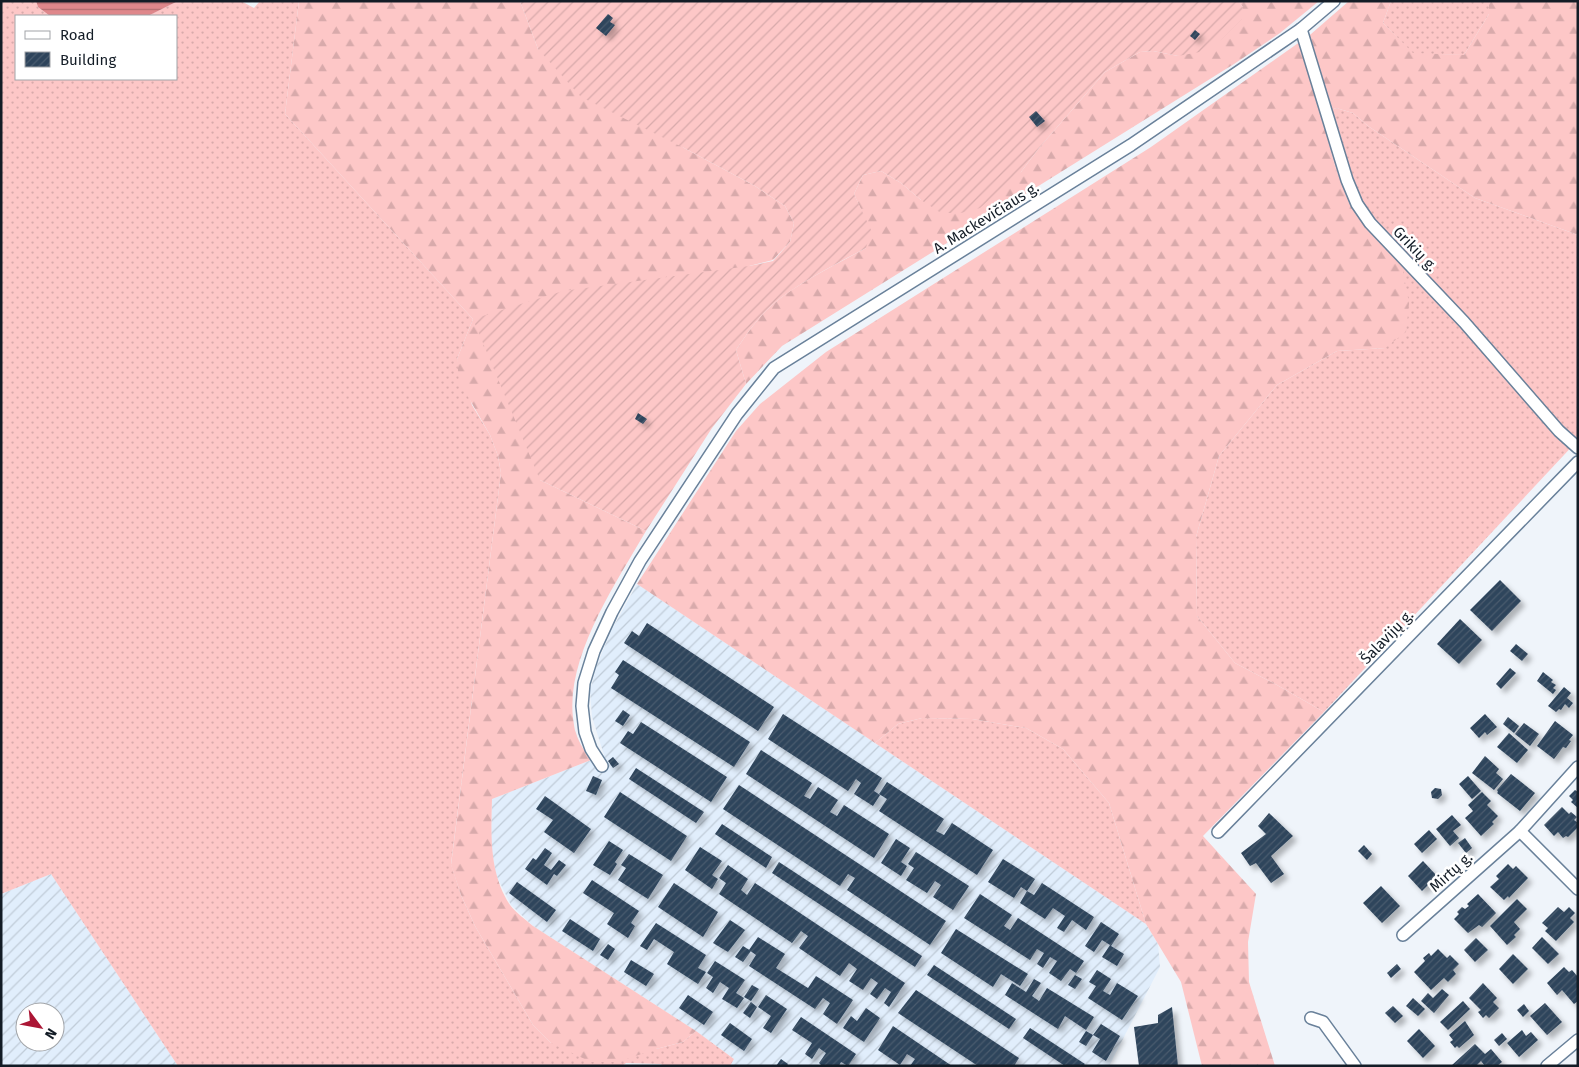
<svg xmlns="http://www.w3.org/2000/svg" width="1579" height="1067" viewBox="0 0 1579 1067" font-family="'Fira Sans',sans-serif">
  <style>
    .industrial { fill: url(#industrial-furrows); fill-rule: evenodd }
    .grass { fill: url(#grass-dots) }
    .forest { fill: url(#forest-firs) }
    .garden { fill: url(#garden-furrows) }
    .water { fill: url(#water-rules) }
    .building { fill: url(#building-hatch); filter: url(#shadow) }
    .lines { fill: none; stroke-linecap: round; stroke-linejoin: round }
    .minor-casing { stroke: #69819a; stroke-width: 14 }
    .minor { stroke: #fff; stroke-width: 11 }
    .labels { text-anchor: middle; stroke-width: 5; stroke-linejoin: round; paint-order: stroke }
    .street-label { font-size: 15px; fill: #131c26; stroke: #fff }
  </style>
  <defs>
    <pattern id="industrial-furrows" width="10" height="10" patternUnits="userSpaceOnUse" patternTransform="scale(1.25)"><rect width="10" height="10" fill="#e1eefc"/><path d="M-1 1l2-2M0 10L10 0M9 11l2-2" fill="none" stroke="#c0ccd8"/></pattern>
    <pattern id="grass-dots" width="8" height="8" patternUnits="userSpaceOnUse" patternTransform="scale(1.25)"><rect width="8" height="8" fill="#fdc7c7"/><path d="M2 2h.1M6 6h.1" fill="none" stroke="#d8aaab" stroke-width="1.8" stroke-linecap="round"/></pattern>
    <pattern id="forest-firs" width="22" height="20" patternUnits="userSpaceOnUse" patternTransform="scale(1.25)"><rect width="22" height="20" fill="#fdc7c7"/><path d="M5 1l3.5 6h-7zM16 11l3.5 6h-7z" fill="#d8aaab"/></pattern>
    <pattern id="garden-furrows" width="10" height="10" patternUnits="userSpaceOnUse" patternTransform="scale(1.25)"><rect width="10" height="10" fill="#fdc7c7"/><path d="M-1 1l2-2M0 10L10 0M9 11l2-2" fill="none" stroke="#d8aaab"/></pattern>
    <pattern id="water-rules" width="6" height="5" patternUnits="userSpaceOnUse" patternTransform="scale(1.25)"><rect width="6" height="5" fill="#df878b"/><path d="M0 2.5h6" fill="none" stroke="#b46e71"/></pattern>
    <pattern id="building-hatch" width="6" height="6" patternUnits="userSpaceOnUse" patternTransform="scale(1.25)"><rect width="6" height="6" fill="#2e445b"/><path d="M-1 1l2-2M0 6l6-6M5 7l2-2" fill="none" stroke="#4a5c6f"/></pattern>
    <filter id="shadow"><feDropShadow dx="4.5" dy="4.5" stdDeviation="2.5" flood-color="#0004"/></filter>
  </defs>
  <rect width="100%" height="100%" fill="#eff4fa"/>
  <g class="industrial">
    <path d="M637 584 1146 924 1158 944 1160 967 1109 1066H730L734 1059 696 1031 533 926 511 905 496 875 491 845 492 799 604 755 592 717 590 691 597 665 611 631Z"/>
    <path d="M51 874 178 1066H1V894ZM25 1012H55V1042H25Z"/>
  </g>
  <g class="grass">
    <path d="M1 1H36L38 7 50 16H16V79H176V16H148L178 1H241L254 8 260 1H299L285 114 473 319 457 359 472 405 490 435 498 456 501 473 451 864 461 895 475 926 533 1025 551 1043 656 1049 683 1042 696 1031 734 1059 730 1066H663L661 1064 626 1063 622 1066H178L51 874 1 894Z"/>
    <path d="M1391 1H1489V14L1464 55 1413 54 1383 23Z"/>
    <path d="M1336 108 1353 113 1368 126 1475 198 1578 235V440L1324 712 1277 685 1235 663 1197 616 1196 537 1219 456 1277 385 1337 351 1385 348 1363 224 1349 203 1335 166 1321 114Z"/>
    <path d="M922 718 972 719 1026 728 1063 749 1109 803 1146 924 875 743 898 724Z"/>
  </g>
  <g class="forest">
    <path d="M299 1H520L538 49 684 148 755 186 785 206 794 223 790 242 773 260 749 266 540 480 646 531C616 583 566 656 573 718 574 723 574 729 576 733 579 743 585 752 591 760L492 799C491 835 489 873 510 905 516 913 526 920 533 926L696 1031 683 1042 656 1049 618 1062H591L551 1043 533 1025 475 926 461 895 451 865 501 473 498 456 490 435 459 381 457 359 473 319 285 114Z"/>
    <path d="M1238 1H1319L1280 33 1234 64 782 346 746 384 736 350C746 335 758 317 772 305 799 282 835 265 866 248L862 212 854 194 863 175 881 171 901 183 921 200 1021 172 1039 148 1105 72 1140 52 1153 51 1178 56 1243 7Z"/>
    <path d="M1349 1H1391L1383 23 1413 53 1464 55 1489 14V1H1578V235L1475 198 1368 126 1353 113 1336 108 1321 114 1335 166 1349 203 1363 224 1402 266 1409 303 1406 332 1385 348 1337 351 1277 385 1219 456 1196 537 1197 616 1235 663 1277 685 1324 712 1203 836 1256 894 1248 942 1249 982 1275 1066H1202L1181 982 1146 924 1109 803 1063 749 1026 728 972 719 922 718 898 724 875 743 637 584 736 431 760 404 826 352 1151 147 1311 34Z"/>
  </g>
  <path class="garden" d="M520 1H1238L1243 7 1242 19 1222 39 1205 51 1178 56 1153 51 1140 52 1105 72 1039 148 1021 172 980 208 961 213H941L921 200 901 183 881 171 863 175 854 194 871 230 866 248C836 264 798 283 772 305 758 317 746 335 736 350L746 384 712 428 646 531 540 480 473 319 563 291 749 266 773 261 790 242 794 223 785 206 755 186 684 148 581 97 538 49Z"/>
  <path class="water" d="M36 1H178L148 16H50L38 7Z"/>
  <g class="building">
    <path d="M608 14 613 18 610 22 615 25 606 36 596 28Z"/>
    <path d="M1195 30 1200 34 1195 40 1190 36Z"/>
    <path d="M1036 111 1045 121 1037 127 1029 117Z"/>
    <path d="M638 413 647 419 643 424 635 419Z"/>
    <path d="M1500 580 1521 601 1492 631 1470 610Z"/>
    <path d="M1460 619 1482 640 1459 664 1437 644Z"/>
    <path d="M647 623 774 707 758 731 624 643 632 631 639 636Z"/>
    <path d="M1516 644 1528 654 1522 661 1510 651Z"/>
    <path d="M623 660 750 742 734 767 611 688 619 675 615 672Z"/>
    <path d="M1510 668 1516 673 1501 689 1496 684Z"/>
    <path d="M1543 672 1553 680 1551 682 1556 685 1553 688 1556 690 1553 694 1537 681Z"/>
    <path d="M1564 687 1571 693 1567 698 1573 703 1569 708 1565 704 1561 710 1559 709 1556 712 1548 706Z"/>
    <path d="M623 710 630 715 623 726 615 721Z"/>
    <path d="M783 714 882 778 874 791 880 795 873 806 854 794 861 783 856 779 848 791 768 739Z"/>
    <path d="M1485 714 1497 727 1487 735 1485 732 1479 738 1470 728Z"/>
    <path d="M1508 717 1519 726 1514 733 1503 724Z"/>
    <path d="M1555 721 1573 735 1569 740 1571 741 1566 748 1563 747 1554 759 1537 746Z"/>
    <path d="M641 722 727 777 711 802 620 743 628 731 633 734Z"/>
    <path d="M1524 723 1539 734 1530 746 1515 734Z"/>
    <path d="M1509 733 1528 750 1517 763 1497 747Z"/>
    <path d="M761 750 812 783 804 796 810 799 818 787 838 800 830 812 837 816 844 805 889 834 874 858 746 774Z"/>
    <path d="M1485 756 1499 769 1496 773 1503 779 1494 790 1472 773Z"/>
    <path d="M613 757 619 764 613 768 608 761Z"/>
    <path d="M636 768 704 812 696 823 629 779Z"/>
    <path d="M1511 774 1535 793 1520 811 1497 793 1498 792 1497 790Z"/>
    <path d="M593 776 602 780 596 795 586 791Z"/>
    <path d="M1468 776 1481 791 1472 799 1459 784Z"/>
    <path d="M887 782 944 819 936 831 944 835 952 823 993 850 977 875 879 811 887 799 879 794Z"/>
    <path d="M739 785 946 921 930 945 847 890 855 878 848 874 840 886 723 809Z"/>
    <path d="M1435 788 1441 789 1442 795 1438 799 1432 798 1431 792Z"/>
    <path d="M1575 790 1578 792V808L1571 802 1573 800 1569 796Z"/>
    <path d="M620 792 687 836 671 861 604 817Z"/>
    <path d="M1482 792 1491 801 1487 805 1498 816 1492 822 1494 824 1481 836 1465 818 1473 811 1468 805Z"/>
    <path d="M545 796 591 829 574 853 544 832 553 820 536 809Z"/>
    <path d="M1562 807 1569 814 1571 812 1577 817 1574 820 1578 823V827L1568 837 1566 836 1563 838 1558 832 1554 836 1544 825Z"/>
    <path d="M1269 813 1293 836 1271 856 1284 874 1271 883 1256 863 1250 866 1241 853 1266 834 1258 826Z"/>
    <path d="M1452 815 1461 825 1453 831 1459 838 1450 846 1436 829Z"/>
    <path d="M722 824 772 857 766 868 715 834Z"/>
    <path d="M1429 830 1437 839 1422 853 1414 844Z"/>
    <path d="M1465 838 1472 848 1466 853 1458 843Z"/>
    <path d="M896 839 910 848 901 862 907 866 901 876 881 863Z"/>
    <path d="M609 841 623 850 615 862 617 864 610 875 593 865Z"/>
    <path d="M1364 845 1372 854 1367 860 1358 851Z"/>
    <path d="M700 847 722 861 712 875 718 879 712 889 685 870Z"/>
    <path d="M545 848 552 853 544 865 551 870 559 860 566 865 557 876 554 874 547 885 525 869 533 858 536 860Z"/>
    <path d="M916 852 969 886 953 910 933 897 941 885 935 881 927 893 906 880 914 868 908 864Z"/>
    <path d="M629 854 663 875 648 899 618 880 626 868 621 865Z"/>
    <path d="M1003 859 1035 879 1027 891 1021 887 1014 898 988 882Z"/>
    <path d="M1423 861 1437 876 1422 891 1408 876Z"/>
    <path d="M779 862 922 956 915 967 772 873Z"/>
    <path d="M1508 864 1513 869 1516 866 1528 878 1509 898 1508 896 1504 900 1490 887 1499 879 1496 876Z"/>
    <path d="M728 865 748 879 741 890 747 895 755 883 905 983 889 1007 884 1003 891 992 885 988 877 999 870 994 878 983 871 978 863 990 849 981 857 969 849 963 840 976 799 948 808 936 801 931 792 943 719 894 726 883 719 878Z"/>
    <path d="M592 880 639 911 631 923 635 926 628 938 607 924 614 913 583 893Z"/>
    <path d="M517 882 556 910 547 922 509 893Z"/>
    <path d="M674 883 718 912 703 937 658 907Z"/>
    <path d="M1042 883 1094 917 1086 930 1072 920 1064 932 1057 928 1065 916 1053 908 1045 919 1020 903 1027 891 1034 895Z"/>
    <path d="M1381 886 1400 906 1382 923 1363 903Z"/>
    <path d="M980 894 1012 915 1004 926 1010 930 1018 918 1084 961 1076 973 1070 969 1061 981 1049 973 1057 961 1050 957 1043 968 1037 964 1044 953 1037 949 1030 960 964 918Z"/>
    <path d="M1478 894 1496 913 1482 927 1479 925 1468 933 1454 919 1459 914 1457 912 1462 907 1465 909 1469 906 1467 904Z"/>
    <path d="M1517 899 1527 909 1514 922 1520 929 1514 935 1516 937 1507 945 1490 926Z"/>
    <path d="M1558 907 1564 912 1569 907 1575 913 1570 918 1574 922 1556 941 1545 931 1548 928 1542 923Z"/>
    <path d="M570 919 600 939 593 951 562 931Z"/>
    <path d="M730 920 745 930 728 952 713 943Z"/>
    <path d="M1101 922 1119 934 1111 946 1124 954 1117 966 1102 957 1110 945 1102 940 1094 952 1085 946Z"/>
    <path d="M656 923 706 955 698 968 706 972 698 984 667 964 674 952 654 939 647 950 640 946Z"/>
    <path d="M956 929 1028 974 1020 986 1001 974 993 987 941 953Z"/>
    <path d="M758 937 785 954 776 968 808 988 816 976 853 1000 837 1024 823 1014 830 1003 823 998 815 1009 749 966 756 955 749 950Z"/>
    <path d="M1542 937 1559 954 1548 964 1532 948Z"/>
    <path d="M1476 938 1488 950 1475 962 1464 950Z"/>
    <path d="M608 944 615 949 608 960 600 955Z"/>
    <path d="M743 946 751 951 743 962 735 957Z"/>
    <path d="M1438 949 1447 958 1450 955 1459 964 1453 970 1456 974 1448 982 1444 978 1431 990 1414 972 1425 961 1423 958 1429 953 1431 956Z"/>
    <path d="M1513 954 1528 969 1513 984 1499 969Z"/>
    <path d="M631 960 654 974 646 986 624 972Z"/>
    <path d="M715 961 745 980 736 993 744 998 737 1008 722 999 729 988 720 982 713 993 706 988 713 977 707 973Z"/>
    <path d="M1397 964 1401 969 1391 978 1387 973Z"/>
    <path d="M934 965 1016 1019 1009 1029 927 975Z"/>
    <path d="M1564 967 1569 972 1572 970 1578 977V1001L1574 1004 1562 990 1557 995 1547 983Z"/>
    <path d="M1097 970 1111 979 1103 991 1110 995 1117 983 1138 996 1122 1020 1088 998 1096 986 1089 982Z"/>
    <path d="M1075 975 1082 979 1075 989 1068 985Z"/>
    <path d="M1034 979 1041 983 1032 996 1039 1001 1047 988 1094 1017 1086 1030 1065 1016 1058 1029 1005 995 1012 983 1026 992Z"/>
    <path d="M1483 983 1497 998 1493 1002 1499 1008 1489 1018 1486 1015 1483 1018 1478 1012 1481 1010 1469 998Z"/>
    <path d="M752 985 759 989 751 1001 744 997Z"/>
    <path d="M1442 989 1449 995 1434 1013 1421 1001 1428 993 1433 998Z"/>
    <path d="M916 990 1019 1058 1014 1066H978L898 1013Z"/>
    <path d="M688 995 713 1012 704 1025 679 1008Z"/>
    <path d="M766 995 787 1009 771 1033 763 1028 771 1016 758 1007Z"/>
    <path d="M1413 998 1425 1009 1418 1016 1406 1006Z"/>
    <path d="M1463 1001 1470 1009 1448 1030 1440 1022Z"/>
    <path d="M751 1002 757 1007 750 1018 743 1013Z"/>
    <path d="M1545 1003 1562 1022 1547 1035 1530 1016Z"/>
    <path d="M1524 1004 1529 1011 1523 1017 1517 1010Z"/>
    <path d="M1393 1006 1403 1016 1395 1023 1385 1013Z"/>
    <path d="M1172 1007 1178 1066H1139L1134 1027 1158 1023V1015Z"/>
    <path d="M866 1008 880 1018 864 1042 843 1028 851 1016 857 1021Z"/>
    <path d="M801 1017 856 1054 848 1066 841 1062 839 1066H822L819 1063 826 1053 819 1048 812 1059 805 1054 812 1043 792 1030Z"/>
    <path d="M1465 1021 1474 1035 1459 1048 1457 1046 1455 1048 1450 1042 1453 1040 1449 1035Z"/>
    <path d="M730 1023 752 1039 744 1051 721 1035Z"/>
    <path d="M1101 1024 1120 1036 1106 1061 1092 1052 1100 1039 1093 1035Z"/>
    <path d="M893 1026 952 1066H910L915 1059 907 1054 900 1065 878 1050Z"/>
    <path d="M1030 1028 1085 1064 1083 1066H1065L1023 1038Z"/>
    <path d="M1419 1029 1435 1046 1423 1058 1407 1041Z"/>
    <path d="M1522 1030 1526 1036 1531 1032 1538 1040 1519 1057 1507 1043Z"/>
    <path d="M1086 1031 1093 1035 1086 1046 1079 1042Z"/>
    <path d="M1502 1033 1507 1039 1499 1046 1494 1040Z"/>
    <path d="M1475 1044 1485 1054 1491 1049 1502 1062 1497 1066H1485L1481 1061 1476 1066H1451Z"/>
    <path d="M781 1059 788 1064 787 1066H776Z"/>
  </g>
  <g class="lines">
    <defs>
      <g id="minor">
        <path d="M1301 29 1347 180 1357 204 1370 223 1464 322 1559 431 1578 448"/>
        <path d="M602 766 591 749 585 732 582 706 584 683 594 651 612 612 640 561 737 414 774 368 1131 145 1301 29 1334 1"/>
        <path d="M1520 831 1578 889"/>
        <path d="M1218 832 1578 462"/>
        <path d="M1403 935 1520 831 1578 767"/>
        <path d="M1311 1018 1323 1022 1355 1066"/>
        <path d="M1547 1066 1578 1040"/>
      </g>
    </defs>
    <use href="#minor" class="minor-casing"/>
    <use href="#minor" class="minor"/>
  </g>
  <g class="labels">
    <g class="street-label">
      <text transform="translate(986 218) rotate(-32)" y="5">A. Mackevičiaus g.</text>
      <text transform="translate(1415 249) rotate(46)" y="5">Grikių g.</text>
      <text transform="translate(1387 637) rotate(-46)" y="5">Šalavijų g.</text>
      <text transform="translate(1451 872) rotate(-42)" y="5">Mirtų g.</text>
    </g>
  </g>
  <rect width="1579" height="1067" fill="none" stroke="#131c26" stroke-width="5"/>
  <rect x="15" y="15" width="162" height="65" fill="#ffffff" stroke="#a1a4a8"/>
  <rect x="25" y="31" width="25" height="8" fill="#ffffff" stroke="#a1a4a8"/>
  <text x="60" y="40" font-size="15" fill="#131c26">Road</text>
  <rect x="25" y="52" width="25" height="15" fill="url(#building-hatch)" stroke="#a1a4a8"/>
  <text x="60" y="65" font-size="15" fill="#131c26">Building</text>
  <g transform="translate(40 1027) rotate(122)"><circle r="24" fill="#ffffff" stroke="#a1a4a8"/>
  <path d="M0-4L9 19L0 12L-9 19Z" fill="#ab1635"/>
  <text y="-8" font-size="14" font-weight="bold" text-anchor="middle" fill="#131c26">N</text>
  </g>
</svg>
